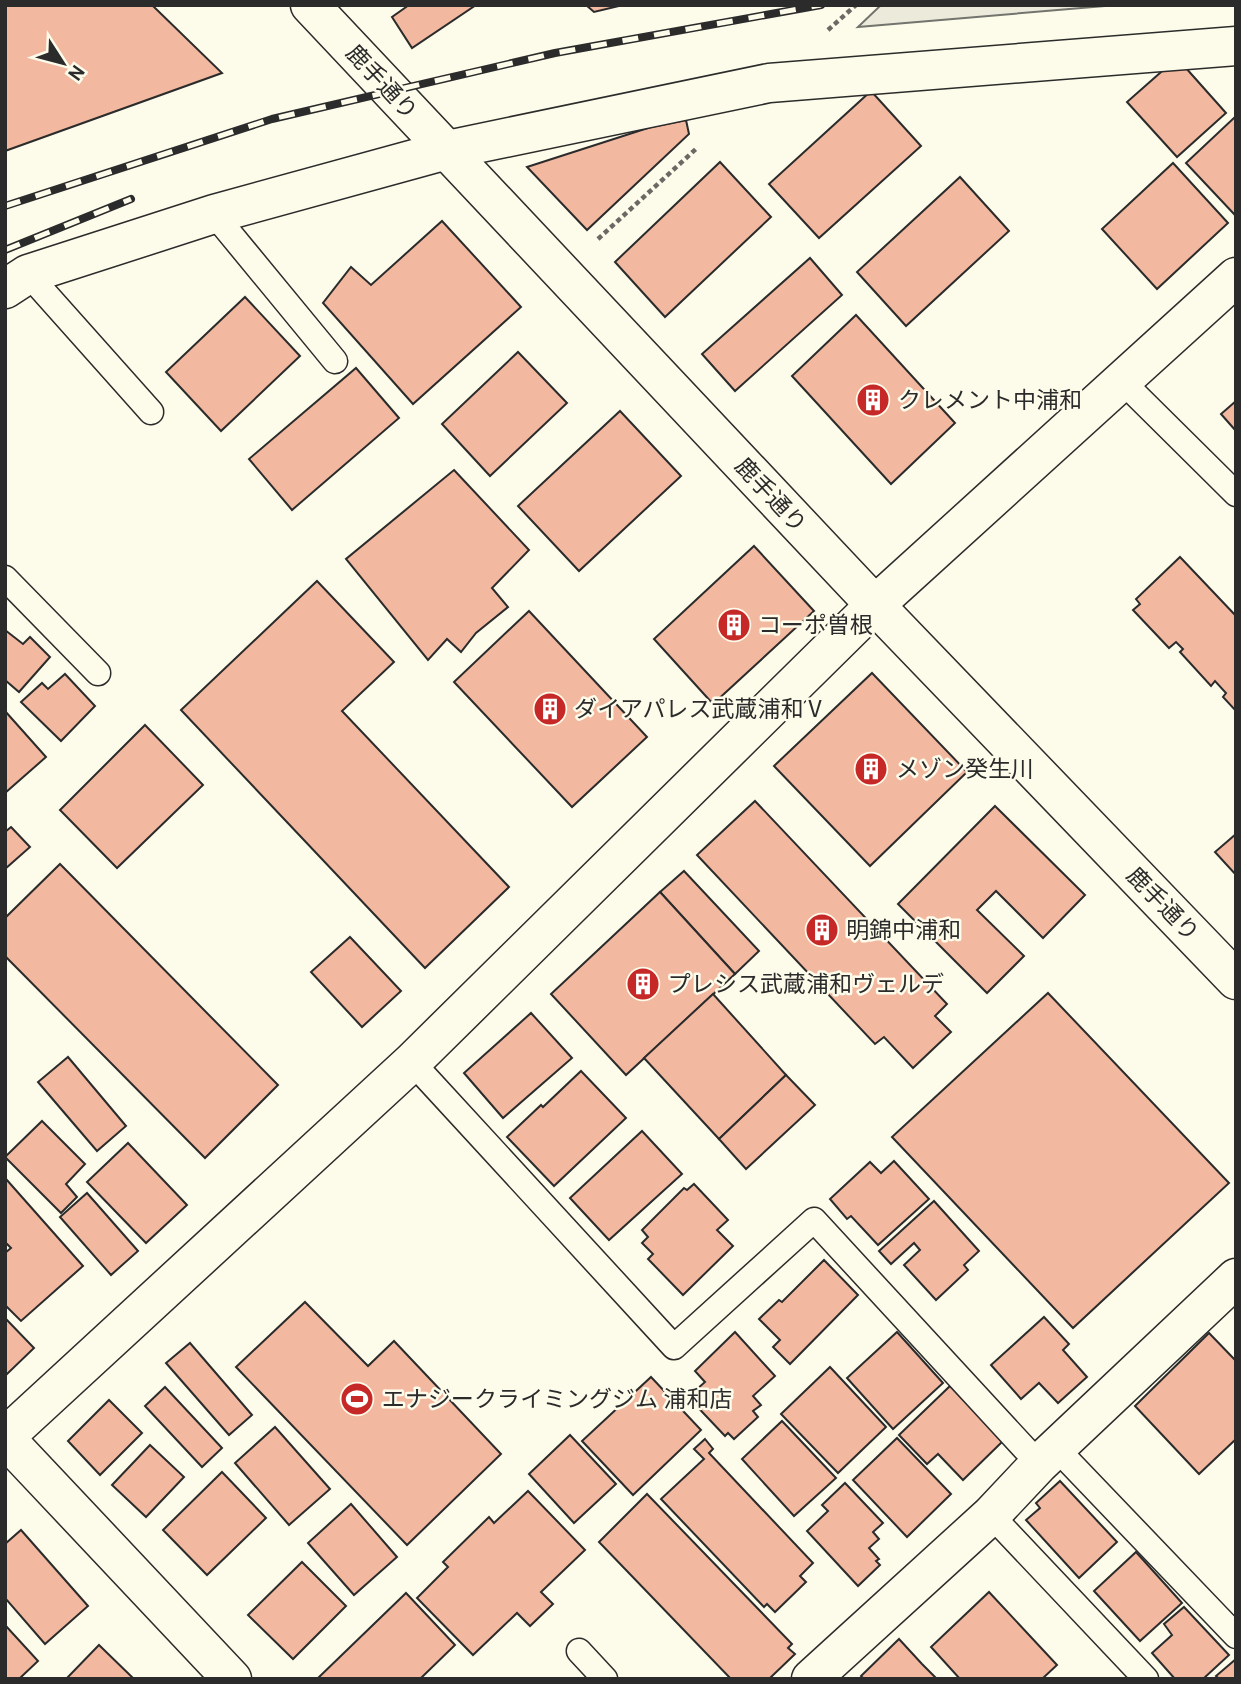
<svg xmlns="http://www.w3.org/2000/svg" width="1241" height="1684" viewBox="0 0 1241 1684" font-family="Cabin,'Noto Sans JP',sans-serif">
  <style>
    .green { fill: #ecebdb; stroke: #74746e; stroke-width: 2 }
    .building { fill: #f2b8a0; stroke: #2b2b2b; stroke-width: 2 }
    .lines { fill: none; stroke-linecap: round; stroke-linejoin: round }
    .lane-casing { stroke: #2b2b2b; stroke-width: 27 }
    .street-casing { stroke: #2b2b2b; stroke-width: 41 }
    .secondary-casing { stroke: #2b2b2b; stroke-width: 41 }
    .path { stroke: #6a6964; stroke-width: 4.5; stroke-dasharray: 5 3.5; stroke-linecap: butt }
    .lane { stroke: #fdfbea; stroke-width: 24 }
    .street { stroke: #fdfbea; stroke-width: 38 }
    .secondary { stroke: #fdfbea; stroke-width: 38 }
    .rail-casing { stroke: #2b2b2b; stroke-width: 8 }
    .rail { stroke: #fdfbea; stroke-width: 5; stroke-dasharray: 16; stroke-linecap: butt }
    .labels { text-anchor: middle; stroke-width: 5; stroke-linejoin: round; paint-order: stroke }
    .street-label { font-size: 23px; fill: #2b2b2b; stroke: #fdfbea }
    .poi-label { font-size: 23px; fill: #2b2b2b; stroke: #fdfbea; text-anchor: start }
  </style>
  <rect width="100%" height="100%" fill="#fdfbea"/>
  <path class="green" d="M881 5H1117L858 27Z"/>
  <g class="building">
    <path d="M5 5H152L222 73 5 151Z"/>
    <path d="M409 5H476L412 48 392 17Z"/>
    <path d="M586 5H623L594 12Z"/>
    <path d="M1177 58 1226 113 1177 157 1127 102Z"/>
    <path d="M871 91 921 146 819 238 769 184Z"/>
    <path d="M1236 116V212L1234 214 1186 163Z"/>
    <path d="M686 120 689 134 587 230 527 167 651 127Z"/>
    <path d="M720 162 771 217 665 317 615 262Z"/>
    <path d="M1173 163 1228 223 1157 289 1102 229Z"/>
    <path d="M960 177 1009 231 906 326 857 272Z"/>
    <path d="M442 221 521 307 413 404 323 303 351 267 371 285Z"/>
    <path d="M810 258 842 295 735 391 702 354Z"/>
    <path d="M245 297 300 356 221 431 166 372Z"/>
    <path d="M856 315 955 423 891 484 792 376Z"/>
    <path d="M518 352 567 403 490 476 442 424Z"/>
    <path d="M356 368 399 418 292 510 249 459Z"/>
    <path d="M1236 401V431L1221 414Z"/>
    <path d="M620 411 681 476 579 571 518 506Z"/>
    <path d="M454 470 529 550 492 588 508 607 476 633 461 652 447 639 428 660 346 559Z"/>
    <path d="M754 546 814 611 713 704 654 639Z"/>
    <path d="M1180 557 1236 616V711L1223 697 1226 693 1215 681 1211 686 1180 652 1183 649 1176 642 1169 648 1133 610 1140 604 1136 599Z"/>
    <path d="M317 581 394 662 342 711 509 887 425 968 181 710Z"/>
    <path d="M529 611 647 737 572 807 454 682Z"/>
    <path d="M5 630 23 644 30 637 50 657 19 692 5 680Z"/>
    <path d="M872 673 967 772 870 866 774 766Z"/>
    <path d="M65 674 95 706 61 741 21 702 42 683 48 689Z"/>
    <path d="M5 711 46 757 5 793Z"/>
    <path d="M145 725 203 785 117 868 60 810Z"/>
    <path d="M755 801 947 1004 935 1016 951 1032 913 1068 884 1037 875 1044 697 855Z"/>
    <path d="M995 806 1085 895 1043 938 996 891 977 910 1024 956 987 993 898 904Z"/>
    <path d="M11 827 30 847 5 869V832Z"/>
    <path d="M1236 834V875L1215 852Z"/>
    <path d="M60 864 278 1085 205 1158 5 956V918Z"/>
    <path d="M684 871 759 951 735 974 660 892Z"/>
    <path d="M660 892 735 974 626 1075 551 994Z"/>
    <path d="M350 937 401 991 362 1027 311 972Z"/>
    <path d="M1048 993 1229 1183 1073 1328 892 1137Z"/>
    <path d="M713 994 786 1075 719 1139 644 1058Z"/>
    <path d="M531 1013 572 1058 503 1118 464 1073Z"/>
    <path d="M68 1057 126 1126 97 1151 38 1082Z"/>
    <path d="M581 1071 626 1118 554 1186 507 1137 541 1105 543 1107Z"/>
    <path d="M786 1075 815 1105 746 1169 719 1139Z"/>
    <path d="M42 1121 85 1164 66 1184 77 1197 61 1213 5 1157Z"/>
    <path d="M642 1131 682 1174 609 1240 570 1198Z"/>
    <path d="M128 1143 187 1205 146 1243 87 1182Z"/>
    <path d="M894 1161 929 1199 878 1245 851 1216 847 1219 830 1199 870 1162 881 1173Z"/>
    <path d="M6 1179 83 1266 21 1321 5 1305V1253L11 1248 5 1242Z"/>
    <path d="M694 1184 728 1220 717 1230 733 1246 683 1295 648 1259 653 1254 642 1243 648 1237 642 1230 684 1188 687 1190Z"/>
    <path d="M87 1193 138 1251 111 1275 60 1217Z"/>
    <path d="M934 1201 979 1251 964 1265 968 1270 936 1300 904 1265 920 1250 914 1243 891 1264 879 1251Z"/>
    <path d="M824 1260 858 1295 790 1364 773 1347 780 1340 759 1319 779 1300 782 1302Z"/>
    <path d="M305 1302 368 1366 394 1341 501 1454 407 1545 236 1367Z"/>
    <path d="M1044 1317 1069 1344 1063 1350 1087 1377 1058 1403 1039 1383 1021 1399 991 1365Z"/>
    <path d="M5 1318 34 1348 5 1376Z"/>
    <path d="M735 1332 775 1376 753 1396 761 1405 753 1411 758 1417 734 1439 728 1433 725 1436 688 1397 705 1382 695 1371Z"/>
    <path d="M897 1332 943 1383 893 1429 847 1378Z"/>
    <path d="M1209 1333 1236 1361V1439L1199 1474 1135 1406Z"/>
    <path d="M190 1343 252 1415 229 1435 166 1363Z"/>
    <path d="M830 1367 886 1427 838 1473 781 1414Z"/>
    <path d="M651 1377 701 1430 633 1495 582 1441Z"/>
    <path d="M950 1386 1003 1441 963 1480 938 1454 927 1464 899 1435Z"/>
    <path d="M165 1387 222 1448 202 1467 145 1406Z"/>
    <path d="M109 1400 142 1433 100 1475 68 1441Z"/>
    <path d="M782 1421 836 1478 794 1516 742 1459Z"/>
    <path d="M275 1427 330 1489 289 1525 235 1463Z"/>
    <path d="M570 1435 616 1484 574 1523 529 1474Z"/>
    <path d="M897 1438 951 1494 907 1537 853 1480Z"/>
    <path d="M705 1439 713 1449 709 1453 813 1563 800 1576 806 1582 775 1612 767 1604 764 1607 661 1499 704 1459 694 1449Z"/>
    <path d="M150 1445 184 1477 146 1517 112 1485Z"/>
    <path d="M222 1472 266 1518 207 1575 163 1530Z"/>
    <path d="M1060 1481 1117 1542 1079 1578 1026 1520 1040 1508 1036 1503Z"/>
    <path d="M845 1483 883 1523 873 1532 879 1539 869 1548 879 1559 876 1561 880 1565 858 1586 807 1531 828 1511 822 1505Z"/>
    <path d="M528 1491 585 1550 541 1592 553 1604 530 1626 517 1613 473 1655 417 1598 448 1567 443 1562 489 1517 494 1523Z"/>
    <path d="M647 1494 792 1644 788 1648 795 1654 769 1679H731L599 1542Z"/>
    <path d="M351 1504 397 1557 354 1595 308 1543Z"/>
    <path d="M21 1530 88 1606 45 1644 5 1598V1544Z"/>
    <path d="M1136 1552 1182 1603 1140 1641 1094 1591Z"/>
    <path d="M302 1562 346 1606 293 1659 248 1615Z"/>
    <path d="M989 1592 1057 1665 1042 1679H960L931 1647Z"/>
    <path d="M406 1593 455 1645 420 1679H317Z"/>
    <path d="M1184 1607 1229 1655 1203 1679H1175L1152 1653 1172 1635 1164 1624Z"/>
    <path d="M5 1625 38 1661 19 1679H5Z"/>
    <path d="M899 1639 922 1664 937 1679H864L861 1676Z"/>
    <path d="M99 1645 134 1679H66Z"/>
    <path d="M1236 1659V1679H1219L1216 1676Z"/>
  </g>
  <g class="lines">
    <defs>
      <g id="lane">
        <path d="M214 214 335 361"/>
        <path d="M28 274 151 412"/>
        <path d="M1122 381 1236 494"/>
        <path d="M5 578 98 673"/>
        <path d="M412 1062 674 1347 814 1220 1039 1464"/>
        <path d="M1056 1448 1236 1636"/>
        <path d="M991 1515 1146 1679"/>
        <path d="M579 1651 605 1679"/>
      </g>
      <g id="street">
        <path d="M5 289 28 274 214 214 447 150 769 83 1236 46"/>
        <path d="M5 1438 232 1679"/>
        <path d="M811 1679 991 1515 1039 1464 1236 1278"/>
      </g>
      <g id="secondary">
        <path d="M310 5 875 605 1236 980"/>
        <path d="M5 1437 412 1062 875 605 1236 277"/>
      </g>
    </defs>
    <use href="#lane" class="lane-casing"/>
    <use href="#street" class="street-casing"/>
    <use href="#secondary" class="secondary-casing"/>
    <g class="path">
      <path d="M828 30 856 5"/>
      <path d="M598 239 697 148"/>
    </g>
    <use href="#lane" class="lane"/>
    <use href="#street" class="street"/>
    <use href="#secondary" class="secondary"/>
    <defs>
      <g id="rail">
        <path d="M5 206 272 119 555 53 821 5"/>
        <path d="M5 250 131 199"/>
      </g>
    </defs>
    <use href="#rail" class="rail-casing"/>
    <use href="#rail" class="rail"/>
  </g>
  <defs>
    <symbol id="building-disc" viewBox="-11 -11 22 22"><circle r="9.5" fill="#c62828" stroke="#fdfbea"/><path d="M-4-6H4V6H1V3H-1V6H-4ZM-2.5-4.3h1.7v1.8h-1.7ZM.8-4.3h1.7v1.8H.8ZM-2.5-1h1.7V.8h-1.7ZM.8-1h1.7V.8H.8Z" fill="#fff"/></symbol>
    <symbol id="stadium-disc" viewBox="-11 -11 22 22"><circle r="9.5" fill="#c62828" stroke="#fdfbea"/><path d="M0-5a6.5 5 0 1 0 0 10a6.5 5 0 1 0 0-10ZM-3.5-1.8h7v3.6h-7Z" fill="#fff"/></symbol>
  </defs>
  <g fill-rule="evenodd">
    <use href="#building-disc" x="854" y="381" width="38" height="38"/>
    <use href="#building-disc" x="715" y="606" width="38" height="38"/>
    <use href="#building-disc" x="531" y="690" width="38" height="38"/>
    <use href="#building-disc" x="852" y="750" width="38" height="38"/>
    <use href="#building-disc" x="803" y="911" width="38" height="38"/>
    <use href="#building-disc" x="624" y="965" width="38" height="38"/>
    <use href="#stadium-disc" x="338" y="1380" width="38" height="38"/>
  </g>
  <g class="labels">
    <g class="street-label">
      <text transform="translate(382 82) rotate(47)" y="8">鹿手通り</text>
      <text transform="translate(771 495) rotate(47)" y="8">鹿手通り</text>
      <text transform="translate(1163 904) rotate(46)" y="8">鹿手通り</text>
    </g>
    <g class="poi-label">
      <text x="898" y="408">クレメント中浦和</text>
      <text x="758" y="633">コーポ曽根</text>
      <text x="574" y="717">ダイアパレス武蔵浦和Ⅴ</text>
      <text x="896" y="777">メゾン癸生川</text>
      <text x="846" y="938">明錦中浦和</text>
      <text x="668" y="992">プレシス武蔵浦和ヴェルデ</text>
      <text x="382" y="1407">エナジークライミングジム 浦和店</text>
    </g>
  </g>
  <rect width="1241" height="1684" fill="none" stroke="#2b2b2b" stroke-width="14"/>
  <g transform="translate(63 63) rotate(126)" stroke="#fdfbea" stroke-width="5" paint-order="stroke">
  <path d="M0-5L12 26L0 18L-12 26Z" fill="#2b2b2b"/>
  <text y="-10" font-size="19" font-weight="bold" text-anchor="middle" fill="#2b2b2b">N</text>
  </g>
</svg>
